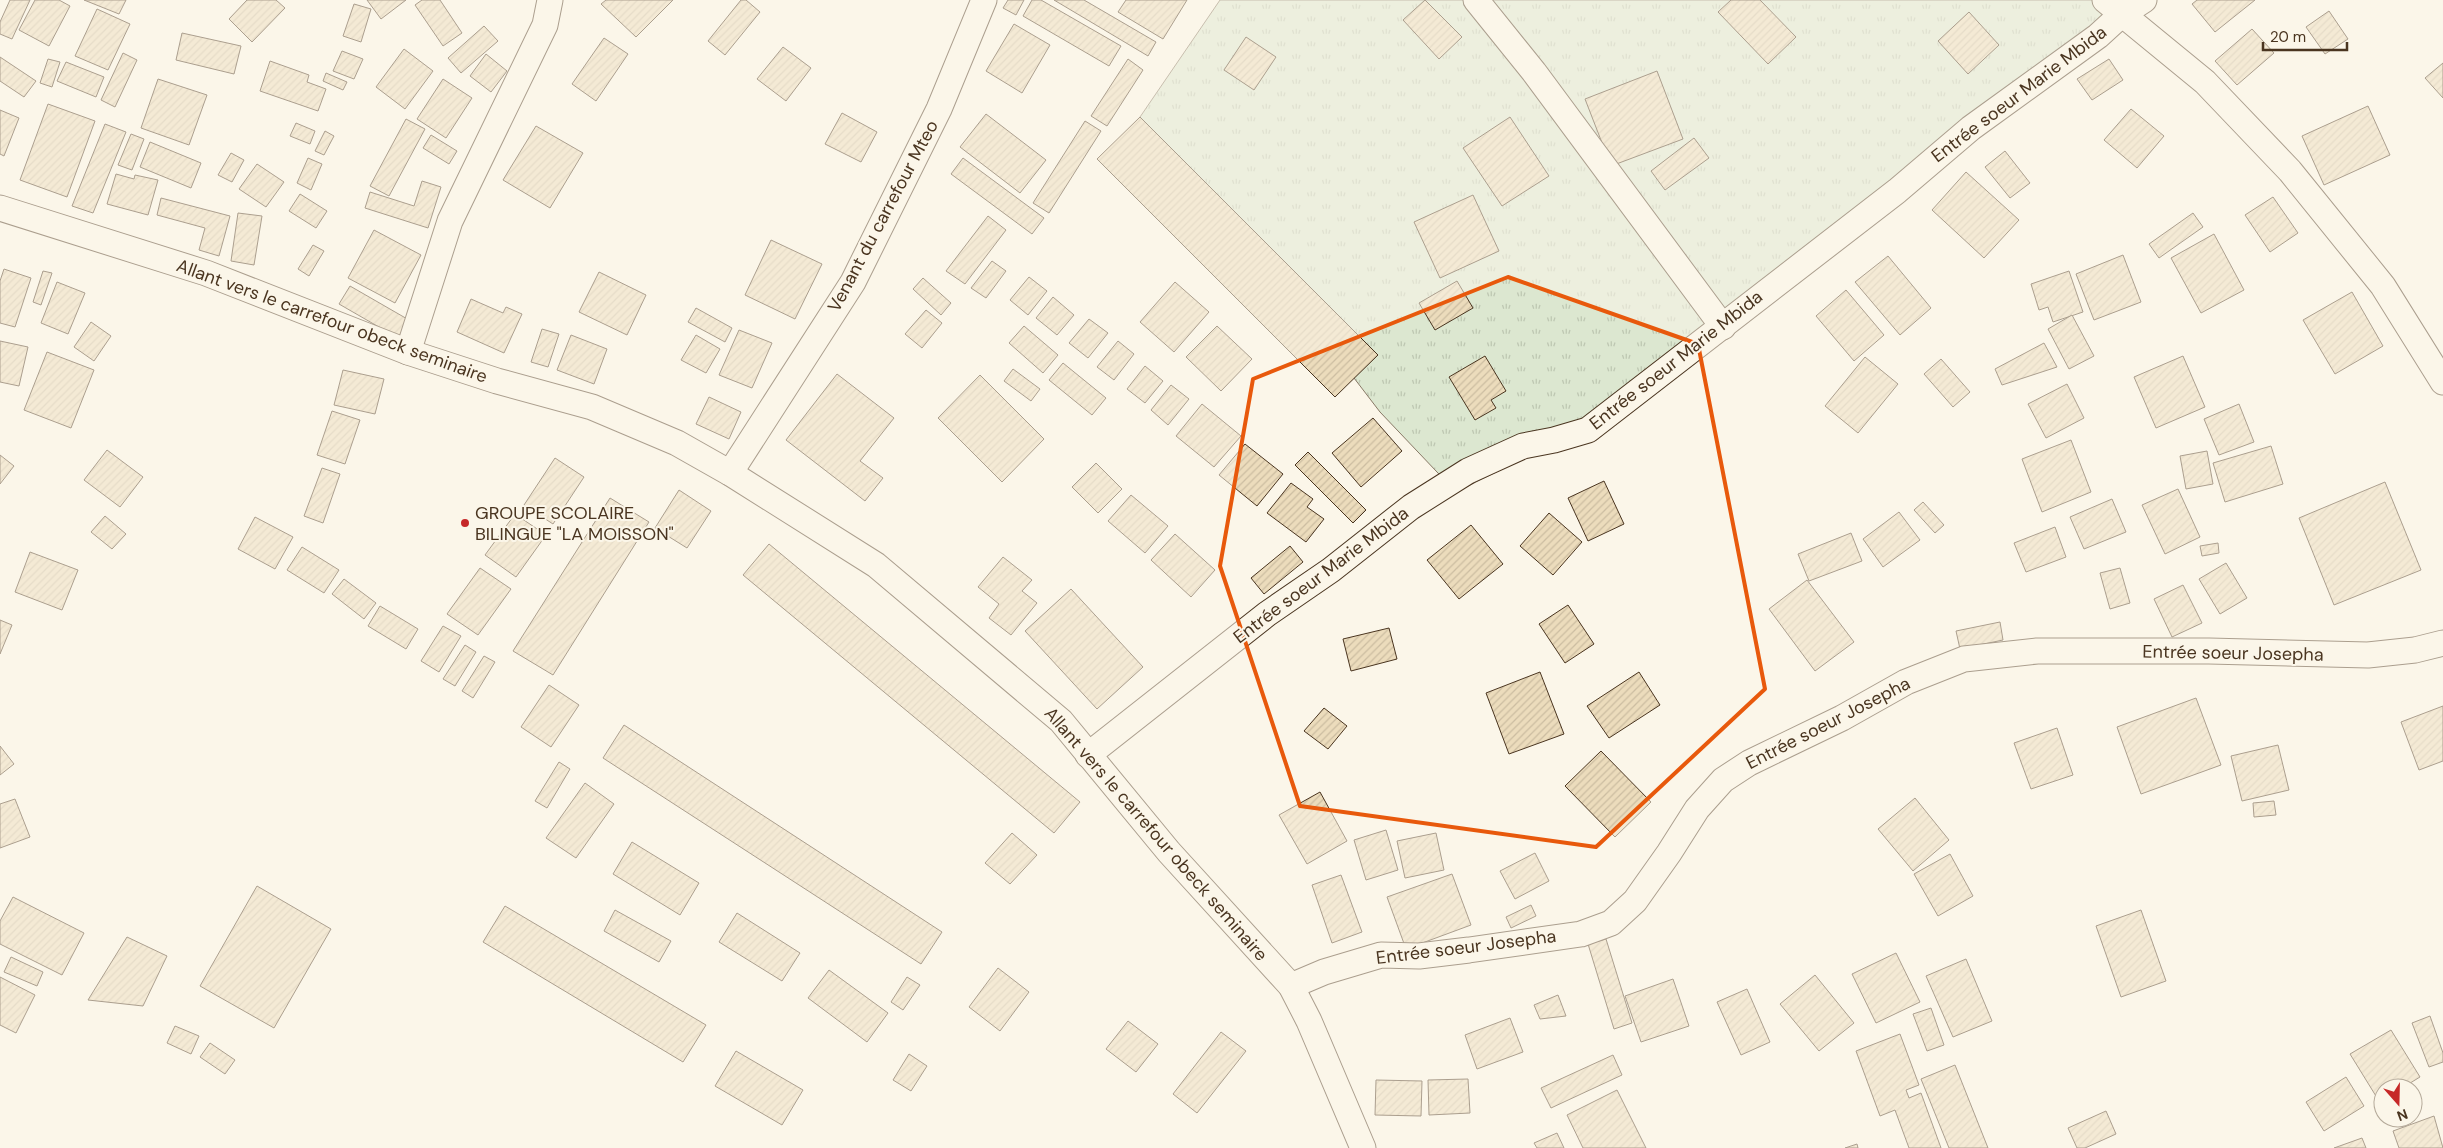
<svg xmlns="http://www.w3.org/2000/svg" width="2443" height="1148" viewBox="0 0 2443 1148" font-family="'DM Sans',sans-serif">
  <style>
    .grass { fill: url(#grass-tufts); stroke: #887966 }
    .building { fill: url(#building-hatch); stroke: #4a3520 }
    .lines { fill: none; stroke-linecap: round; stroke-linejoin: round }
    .street-casing { stroke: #4a3520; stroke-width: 27 }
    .street { stroke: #fbf6e9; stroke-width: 25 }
    .marked { fill: none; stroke: #e8590c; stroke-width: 4; stroke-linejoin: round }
    .poi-dot { fill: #c62828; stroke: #fbf6e9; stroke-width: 2 }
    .labels { text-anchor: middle; stroke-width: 4; stroke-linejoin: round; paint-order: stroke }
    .street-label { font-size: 18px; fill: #4a3520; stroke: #fbf6e9 }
    .poi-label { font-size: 18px; fill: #4a3520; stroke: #fbf6e9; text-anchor: start }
  </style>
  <defs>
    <pattern id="grass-tufts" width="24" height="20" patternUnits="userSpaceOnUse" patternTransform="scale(1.25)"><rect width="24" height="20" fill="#dce7d0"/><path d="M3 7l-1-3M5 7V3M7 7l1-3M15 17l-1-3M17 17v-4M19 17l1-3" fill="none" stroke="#bec7b2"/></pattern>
    <pattern id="building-hatch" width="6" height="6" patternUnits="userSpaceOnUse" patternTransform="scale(1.25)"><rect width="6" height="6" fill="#ecdcbc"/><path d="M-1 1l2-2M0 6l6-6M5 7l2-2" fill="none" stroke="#ccbda1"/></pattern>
  </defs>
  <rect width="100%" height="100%" fill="#fbf6e9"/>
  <path class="grass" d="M1220 0H2099L2112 13 1588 426 1456 492 1380 412 1354 378 1377 355 1140 117Z"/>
  <g class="building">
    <path d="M10 0H30L12 39 0 34V22Z"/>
    <path d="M35 0H59L70 6 49 46 19 30Z"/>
    <path d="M84 0H126L119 14Z"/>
    <path d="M247 0H276L285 8 252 42 229 19Z"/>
    <path d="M367 0H406L381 19Z"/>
    <path d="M422 0H440L462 33 443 46 415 5Z"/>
    <path d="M606 0H673L636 37 601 4Z"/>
    <path d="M741 0H746L760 12 725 55 708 41Z"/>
    <path d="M1008 0H1024L1016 15 1003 8Z"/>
    <path d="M1032 0H1041L1121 46 1109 66 1023 16Z"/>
    <path d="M1054 0H1084L1156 42 1148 56Z"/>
    <path d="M1126 0H1187L1163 39 1118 12Z"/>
    <path d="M1425 0 1462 37 1439 59 1403 20Z"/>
    <path d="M1731 0H1760L1796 37 1768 64 1718 12Z"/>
    <path d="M2197 0H2255L2215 32 2192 4Z"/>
    <path d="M354 4 371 9 361 42 343 36Z"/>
    <path d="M97 9 130 24 108 70 75 56Z"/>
    <path d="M2329 11 2348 39 2325 54 2306 27Z"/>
    <path d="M1969 12 1999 45 1968 74 1938 41Z"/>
    <path d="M1014 24 1050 45 1022 93 986 71Z"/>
    <path d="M484 26 498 41 461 73 448 58Z"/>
    <path d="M2252 29 2274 53 2237 85 2215 61Z"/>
    <path d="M182 33 241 46 234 74 176 60Z"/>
    <path d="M1246 37 1276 57 1254 90 1224 70Z"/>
    <path d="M604 38 628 54 596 101 572 84Z"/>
    <path d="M783 47 811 68 786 101 757 79Z"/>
    <path d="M404 49 433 71 405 109 376 87Z"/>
    <path d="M342 51 363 59 354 79 333 71Z"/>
    <path d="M123 53 137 60 115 107 101 100Z"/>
    <path d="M486 54 507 71 491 92 470 76Z"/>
    <path d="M0 57 36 81 24 97 0 81Z"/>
    <path d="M48 59 60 62 52 87 40 83Z"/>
    <path d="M1128 59 1143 70 1107 126 1091 116Z"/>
    <path d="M2109 59 2123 80 2092 100 2077 79Z"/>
    <path d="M270 61 309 75 307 82 326 89 318 111 260 91Z"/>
    <path d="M66 62 104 77 96 97 57 81Z"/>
    <path d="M2443 63V98L2425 78Z"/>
    <path d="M1657 71 1683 139 1611 166 1585 99Z"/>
    <path d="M326 73 347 82 343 90 323 81Z"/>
    <path d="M158 79 207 95 189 145 141 128Z"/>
    <path d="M443 79 472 98 446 138 417 119Z"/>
    <path d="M48 104 95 121 67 197 20 180Z"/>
    <path d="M2368 106 2390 155 2324 185 2302 136Z"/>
    <path d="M2131 109 2164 136 2137 168 2104 140Z"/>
    <path d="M0 110 19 118 4 156 0 154Z"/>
    <path d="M842 113 877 132 861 162 825 144Z"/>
    <path d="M986 114 1046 160 1020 193 960 147Z"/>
    <path d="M1140 117 1378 355 1335 397 1097 159Z"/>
    <path d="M1510 117 1549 176 1502 206 1463 148Z"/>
    <path d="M406 119 425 129 389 196 370 186Z"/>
    <path d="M1085 121 1101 131 1049 213 1033 203Z"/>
    <path d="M296 123 315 131 310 144 290 136Z"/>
    <path d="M105 124 126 132 93 213 72 206Z"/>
    <path d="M536 126 583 153 550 208 503 180Z"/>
    <path d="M325 131 334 136 324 155 315 151Z"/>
    <path d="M131 134 144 139 132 170 118 165Z"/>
    <path d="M431 135 457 151 449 164 423 148Z"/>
    <path d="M1694 138 1709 158 1665 190 1651 171Z"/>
    <path d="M150 142 201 163 191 188 140 167Z"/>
    <path d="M2005 151 2030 183 2010 198 1985 167Z"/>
    <path d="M231 153 244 160 232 182 218 175Z"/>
    <path d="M308 158 322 164 311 190 297 183Z"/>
    <path d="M963 158 1044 218 1032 234 951 174Z"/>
    <path d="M257 164 284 182 266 207 239 189Z"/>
    <path d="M1966 172 2019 220 1984 258 1932 210Z"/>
    <path d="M116 174 134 179 135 175 158 180 148 215 107 204Z"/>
    <path d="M422 181 441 187 428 228 365 208 370 192 414 206Z"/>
    <path d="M300 194 327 211 316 228 289 211Z"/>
    <path d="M1473 195 1499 251 1440 278 1414 222Z"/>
    <path d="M2273 197 2298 233 2270 252 2245 215Z"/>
    <path d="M161 198 230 216 219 256 199 250 205 228 157 215Z"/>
    <path d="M238 213 262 216 254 265 231 261Z"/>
    <path d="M2193 213 2203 227 2159 258 2149 244Z"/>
    <path d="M988 216 1006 230 965 284 946 271Z"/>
    <path d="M374 230 421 255 395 303 348 278Z"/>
    <path d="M2214 234 2244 290 2201 313 2171 258Z"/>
    <path d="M771 240 822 264 795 319 745 295Z"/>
    <path d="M313 245 324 251 309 276 298 269Z"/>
    <path d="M2123 255 2141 302 2094 320 2076 274Z"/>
    <path d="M1888 256 1931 308 1900 335 1855 282Z"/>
    <path d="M992 261 1006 271 986 298 971 288Z"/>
    <path d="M4 269 31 278 15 327 0 323V281Z"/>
    <path d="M43 271 52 273 41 305 33 302Z"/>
    <path d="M2069 271 2083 312 2053 322 2048 307 2039 310 2031 284Z"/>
    <path d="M599 272 646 295 627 335 579 312Z"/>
    <path d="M1029 277 1047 291 1028 315 1010 300Z"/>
    <path d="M923 278 951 303 941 315 913 289Z"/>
    <path d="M1457 281 1473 308 1435 330 1419 303Z"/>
    <path d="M57 282 85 293 68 334 41 323Z"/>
    <path d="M1175 282 1209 312 1174 352 1140 322Z"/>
    <path d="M350 286 409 320 398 338 339 304Z"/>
    <path d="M1846 290 1884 335 1854 361 1816 316Z"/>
    <path d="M2352 292 2383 346 2335 374 2303 320Z"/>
    <path d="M1053 297 1074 315 1057 335 1036 318Z"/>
    <path d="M471 299 503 313 506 307 522 314 504 353 457 332Z"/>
    <path d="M696 308 732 328 725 342 688 322Z"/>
    <path d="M926 310 942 323 922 348 905 334Z"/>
    <path d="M2072 315 2094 356 2069 369 2048 329Z"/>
    <path d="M1089 319 1108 333 1088 358 1069 343Z"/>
    <path d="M91 322 111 336 94 361 74 347Z"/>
    <path d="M1024 326 1058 355 1043 373 1009 343Z"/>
    <path d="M1217 326 1252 359 1221 391 1186 357Z"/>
    <path d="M542 329 559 334 548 367 531 362Z"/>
    <path d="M739 330 772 343 752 388 719 375Z"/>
    <path d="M571 335 607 349 594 384 557 370Z"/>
    <path d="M696 335 720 349 706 373 681 360Z"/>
    <path d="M0 341 28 347 19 386 0 382Z"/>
    <path d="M1118 341 1134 354 1114 380 1097 367Z"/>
    <path d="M2044 343 2057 367 2002 385 1995 369Z"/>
    <path d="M47 352 94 370 71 428 24 410Z"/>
    <path d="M1485 356 1506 391 1491 400 1496 408 1475 420 1449 377Z"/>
    <path d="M2183 356 2205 407 2156 428 2134 377Z"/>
    <path d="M1865 357 1898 384 1858 433 1825 406Z"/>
    <path d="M1941 359 1970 392 1953 407 1924 374Z"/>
    <path d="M1063 363 1106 398 1092 415 1049 380Z"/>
    <path d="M1145 366 1163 381 1145 403 1127 389Z"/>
    <path d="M1013 369 1040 389 1031 401 1004 381Z"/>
    <path d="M343 370 384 379 375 414 334 405Z"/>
    <path d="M837 374 894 418 860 461 883 478 865 501 786 440Z"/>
    <path d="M980 375 1044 439 1002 482 938 418Z"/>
    <path d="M2067 384 2084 418 2046 438 2028 404Z"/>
    <path d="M1171 385 1189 399 1168 425 1151 410Z"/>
    <path d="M709 397 741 412 729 439 696 424Z"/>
    <path d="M1202 404 1241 436 1214 467 1176 436Z"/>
    <path d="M2239 404 2254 442 2219 455 2204 419Z"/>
    <path d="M332 411 360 420 345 464 317 455Z"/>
    <path d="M1373 418 1402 451 1361 487 1332 453Z"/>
    <path d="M2071 440 2091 492 2042 512 2022 459Z"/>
    <path d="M1245 444 1283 474 1257 506 1219 475Z"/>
    <path d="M2271 446 2283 484 2225 502 2213 463Z"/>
    <path d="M107 450 143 477 120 507 84 480Z"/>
    <path d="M2207 451 2213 484 2186 489 2180 456Z"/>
    <path d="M1308 452 1366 510 1353 523 1295 465Z"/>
    <path d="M0 455 14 466 0 484Z"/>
    <path d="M555 458 584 477 553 524 524 505Z"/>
    <path d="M1096 463 1122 489 1098 513 1072 487Z"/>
    <path d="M322 468 340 474 323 523 304 516Z"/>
    <path d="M1604 481 1624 524 1588 541 1568 498Z"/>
    <path d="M2385 482 2421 570 2334 605 2299 518Z"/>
    <path d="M1291 483 1313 499 1307 507 1324 519 1306 542 1267 513Z"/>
    <path d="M2178 489 2200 537 2165 554 2142 505Z"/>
    <path d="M679 490 711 511 687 548 655 528Z"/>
    <path d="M1131 495 1168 526 1145 553 1108 521Z"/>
    <path d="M610 498 649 522 553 675 513 651Z"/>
    <path d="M2112 499 2126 532 2084 549 2070 517Z"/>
    <path d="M1923 502 1944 525 1935 533 1914 510Z"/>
    <path d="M1899 512 1920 540 1883 567 1863 539Z"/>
    <path d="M1549 513 1582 542 1553 575 1520 546Z"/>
    <path d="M515 514 546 535 516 577 485 555Z"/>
    <path d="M105 516 126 534 112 549 91 532Z"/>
    <path d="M255 517 293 537 275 569 238 549Z"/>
    <path d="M1471 525 1503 564 1459 599 1427 560Z"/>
    <path d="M2055 527 2066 557 2026 572 2014 543Z"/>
    <path d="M1851 533 1862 561 1809 581 1798 554Z"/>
    <path d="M1175 534 1215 570 1191 597 1151 560Z"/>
    <path d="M2218 543 2219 553 2202 556 2200 546Z"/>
    <path d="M769 544 1080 802 1054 833 743 575Z"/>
    <path d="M1290 546 1303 562 1264 594 1251 578Z"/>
    <path d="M302 547 339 570 324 593 287 570Z"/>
    <path d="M30 552 78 570 62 610 15 592Z"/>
    <path d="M1003 557 1032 580 1022 591 1037 603 1011 635 989 618 999 604 978 587Z"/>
    <path d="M2226 563 2247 598 2220 614 2199 579Z"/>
    <path d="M480 568 511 589 478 635 447 614Z"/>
    <path d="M2120 568 2130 603 2110 609 2100 573Z"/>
    <path d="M344 579 376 603 364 619 332 594Z"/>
    <path d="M1807 580 1854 642 1815 671 1769 609Z"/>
    <path d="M2183 585 2202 623 2172 637 2154 599Z"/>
    <path d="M1071 589 1143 667 1097 709 1025 631Z"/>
    <path d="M1568 605 1594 644 1565 663 1539 624Z"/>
    <path d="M380 606 418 629 406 649 368 626Z"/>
    <path d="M0 620 12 625 0 654Z"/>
    <path d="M2000 622 2003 640 1960 649 1956 631Z"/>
    <path d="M443 626 461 636 439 672 421 661Z"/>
    <path d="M1389 628 1397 659 1351 671 1343 639Z"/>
    <path d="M465 645 476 652 455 686 443 679Z"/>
    <path d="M484 656 495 662 473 698 462 691Z"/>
    <path d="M1540 672 1564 734 1509 754 1486 693Z"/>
    <path d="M1639 672 1660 705 1609 738 1587 706Z"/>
    <path d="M549 685 579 705 551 747 521 727Z"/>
    <path d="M2196 698 2221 765 2141 794 2117 727Z"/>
    <path d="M2443 706V761L2419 770 2401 722Z"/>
    <path d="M1324 708 1347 726 1328 749 1304 731Z"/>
    <path d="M624 725 942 932 921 964 603 758Z"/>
    <path d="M2057 728 2073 775 2031 789 2014 743Z"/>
    <path d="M2278 745 2289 790 2242 801 2231 756Z"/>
    <path d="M0 746 14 764 0 775Z"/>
    <path d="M1601 751 1651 802 1615 837 1565 786Z"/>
    <path d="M559 762 570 769 547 808 535 801Z"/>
    <path d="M585 783 614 804 576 858 546 838Z"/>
    <path d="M1320 792 1347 841 1307 864 1279 815Z"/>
    <path d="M1915 798 1949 840 1913 871 1878 829Z"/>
    <path d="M15 799 30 837 0 848V804Z"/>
    <path d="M2274 801 2276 815 2254 817 2253 803Z"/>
    <path d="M1386 830 1398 870 1366 880 1354 840Z"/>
    <path d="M1012 833 1037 855 1010 884 985 863Z"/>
    <path d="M1436 833 1444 870 1405 878 1397 841Z"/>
    <path d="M632 842 699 883 680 915 613 874Z"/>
    <path d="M1535 853 1549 881 1515 899 1500 871Z"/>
    <path d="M1950 854 1973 896 1938 916 1914 874Z"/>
    <path d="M1452 874 1471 925 1406 949 1387 897Z"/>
    <path d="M1341 875 1362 932 1332 943 1312 885Z"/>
    <path d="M257 886 331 929 274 1028 200 986Z"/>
    <path d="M13 897 84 933 62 975 0 944V921Z"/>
    <path d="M1531 905 1536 916 1511 928 1506 917Z"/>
    <path d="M505 906 706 1025 683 1062 483 942Z"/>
    <path d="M615 910 671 941 659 962 604 931Z"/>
    <path d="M2141 910 2166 981 2121 997 2096 926Z"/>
    <path d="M737 913 800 953 782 981 719 942Z"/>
    <path d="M127 937 167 956 143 1006 88 1000Z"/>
    <path d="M1606 939 1632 1023 1614 1029 1588 944Z"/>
    <path d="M1896 953 1920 1002 1876 1023 1852 974Z"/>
    <path d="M11 957 43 972 37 986 4 972Z"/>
    <path d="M1966 959 1992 1021 1953 1037 1926 976Z"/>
    <path d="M998 968 1029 992 1000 1031 969 1007Z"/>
    <path d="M829 970 888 1013 867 1042 808 998Z"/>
    <path d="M1815 975 1854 1023 1819 1051 1780 1004Z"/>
    <path d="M0 977 35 995 16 1033 0 1025Z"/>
    <path d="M907 977 920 985 903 1010 891 1002Z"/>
    <path d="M1673 979 1689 1026 1641 1042 1625 996Z"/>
    <path d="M1747 989 1770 1042 1741 1055 1717 1002Z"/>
    <path d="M1558 995 1566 1016 1540 1019 1534 1005Z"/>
    <path d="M1931 1008 1944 1045 1927 1051 1913 1014Z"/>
    <path d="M2430 1016 2443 1053V1062L2429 1067 2412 1023Z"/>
    <path d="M1510 1018 1523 1052 1477 1069 1465 1035Z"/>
    <path d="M1128 1021 1158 1044 1136 1072 1106 1049Z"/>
    <path d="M175 1026 199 1036 191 1054 167 1043Z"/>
    <path d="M2391 1030 2420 1077 2402 1088H2383V1099L2379 1101 2350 1054Z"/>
    <path d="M1221 1032 1246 1051 1197 1113 1173 1094Z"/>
    <path d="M1900 1034 1919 1085 1906 1090 1909 1098 1921 1093 1941 1148H1909L1895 1110 1880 1116 1856 1051Z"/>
    <path d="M210 1043 235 1060 225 1074 200 1057Z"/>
    <path d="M736 1051 803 1090 782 1125 715 1086Z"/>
    <path d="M909 1054 927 1066 911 1091 893 1080Z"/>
    <path d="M1613 1055 1622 1075 1551 1108 1541 1088Z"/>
    <path d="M1955 1065 1988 1148H1949L1921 1079Z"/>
    <path d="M2346 1077 2364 1106 2324 1131 2306 1102Z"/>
    <path d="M1468 1079 1470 1113 1429 1115 1428 1080Z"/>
    <path d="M1376 1080 1422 1081 1421 1116 1375 1115Z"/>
    <path d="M1617 1090 1646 1148H1583L1567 1115Z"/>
    <path d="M2106 1111 2116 1134 2085 1148H2077L2068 1128Z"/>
    <path d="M2434 1116 2443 1148H2399L2393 1131Z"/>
    <path d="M1557 1133 1564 1148H1537L1534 1143Z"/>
    <path d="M2362 1138 2366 1148H2334Z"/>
    <path d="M1857 1144 1858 1148H1845Z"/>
  </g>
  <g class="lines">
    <defs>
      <g id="street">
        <path d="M1476 0 1534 72 1723 327"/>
        <path d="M2105 0 2205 82 2290 171 2383 286 2443 382"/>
        <path d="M0 208 206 273 408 352 497 381 592 407 677 443 730 473 876 565 1061 721 1169 852 1291 986 1309 1021 1363 1148"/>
        <path d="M408 352 450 221 545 25 550 0"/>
        <path d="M730 473 853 282 939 109 984 0"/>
        <path d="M1088 755 1267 614 1331 570 1411 507 1468 471 1523 446 1554 440 1588 430 1897 191 1971 128 2098 36 2121 15 2144 0"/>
        <path d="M1291 986 1324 972 1381 955 1419 956 1469 950 1581 934 1611 923 1635 901 1669 853 1697 809 1723 780 1749 763 1842 718 1906 682 1964 659 2037 651H2209L2368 655 2415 650 2443 643"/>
      </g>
    </defs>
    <use href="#street" class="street-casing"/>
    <use href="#street" class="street"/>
  </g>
  <path d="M0 0H2443V1148H0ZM1508 277 1698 344 1765 689 1596 847 1300 806 1220 566 1253 379Z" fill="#fbf6e9" fill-opacity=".55" fill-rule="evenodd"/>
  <path class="marked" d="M1508 277 1698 344 1765 689 1596 847 1300 806 1220 566 1253 379Z"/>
  <circle class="poi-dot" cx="465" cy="523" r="5"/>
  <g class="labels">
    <g class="street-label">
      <text transform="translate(2019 94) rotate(-37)" y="6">Entrée soeur Marie Mbida</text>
      <text transform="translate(883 216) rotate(-62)" y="6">Venant du carrefour Mteo</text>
      <text transform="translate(332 321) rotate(20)" y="6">Allant vers le carrefour obeck seminaire</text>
      <text transform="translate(1676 360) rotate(-38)" y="6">Entrée soeur Marie Mbida</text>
      <text transform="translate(1321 575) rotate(-37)" y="6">Entrée soeur Marie Mbida</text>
      <text transform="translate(2233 653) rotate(1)" y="6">Entrée soeur Josepha</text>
      <text transform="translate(1828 723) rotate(-27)" y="6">Entrée soeur Josepha</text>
      <text transform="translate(1156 834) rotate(49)" y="6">Allant vers le carrefour obeck seminaire</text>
      <text transform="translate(1466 947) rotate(-7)" y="6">Entrée soeur Josepha</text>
    </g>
    <g class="poi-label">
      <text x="475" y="519">GROUPE SCOLAIRE<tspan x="475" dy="21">BILINGUE "LA MOISSON"</tspan></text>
    </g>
  </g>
  <g transform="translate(2398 1103) rotate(160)"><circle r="24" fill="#fbf6e9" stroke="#b4a999"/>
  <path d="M0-4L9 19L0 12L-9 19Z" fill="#c62828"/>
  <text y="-8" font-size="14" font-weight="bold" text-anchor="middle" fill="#4a3520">N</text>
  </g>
  <path d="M2263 42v8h84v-8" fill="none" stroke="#4a3520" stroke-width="2.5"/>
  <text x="2270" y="42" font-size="15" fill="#4a3520" stroke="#fbf6e9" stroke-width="4" paint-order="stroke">20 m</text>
</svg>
